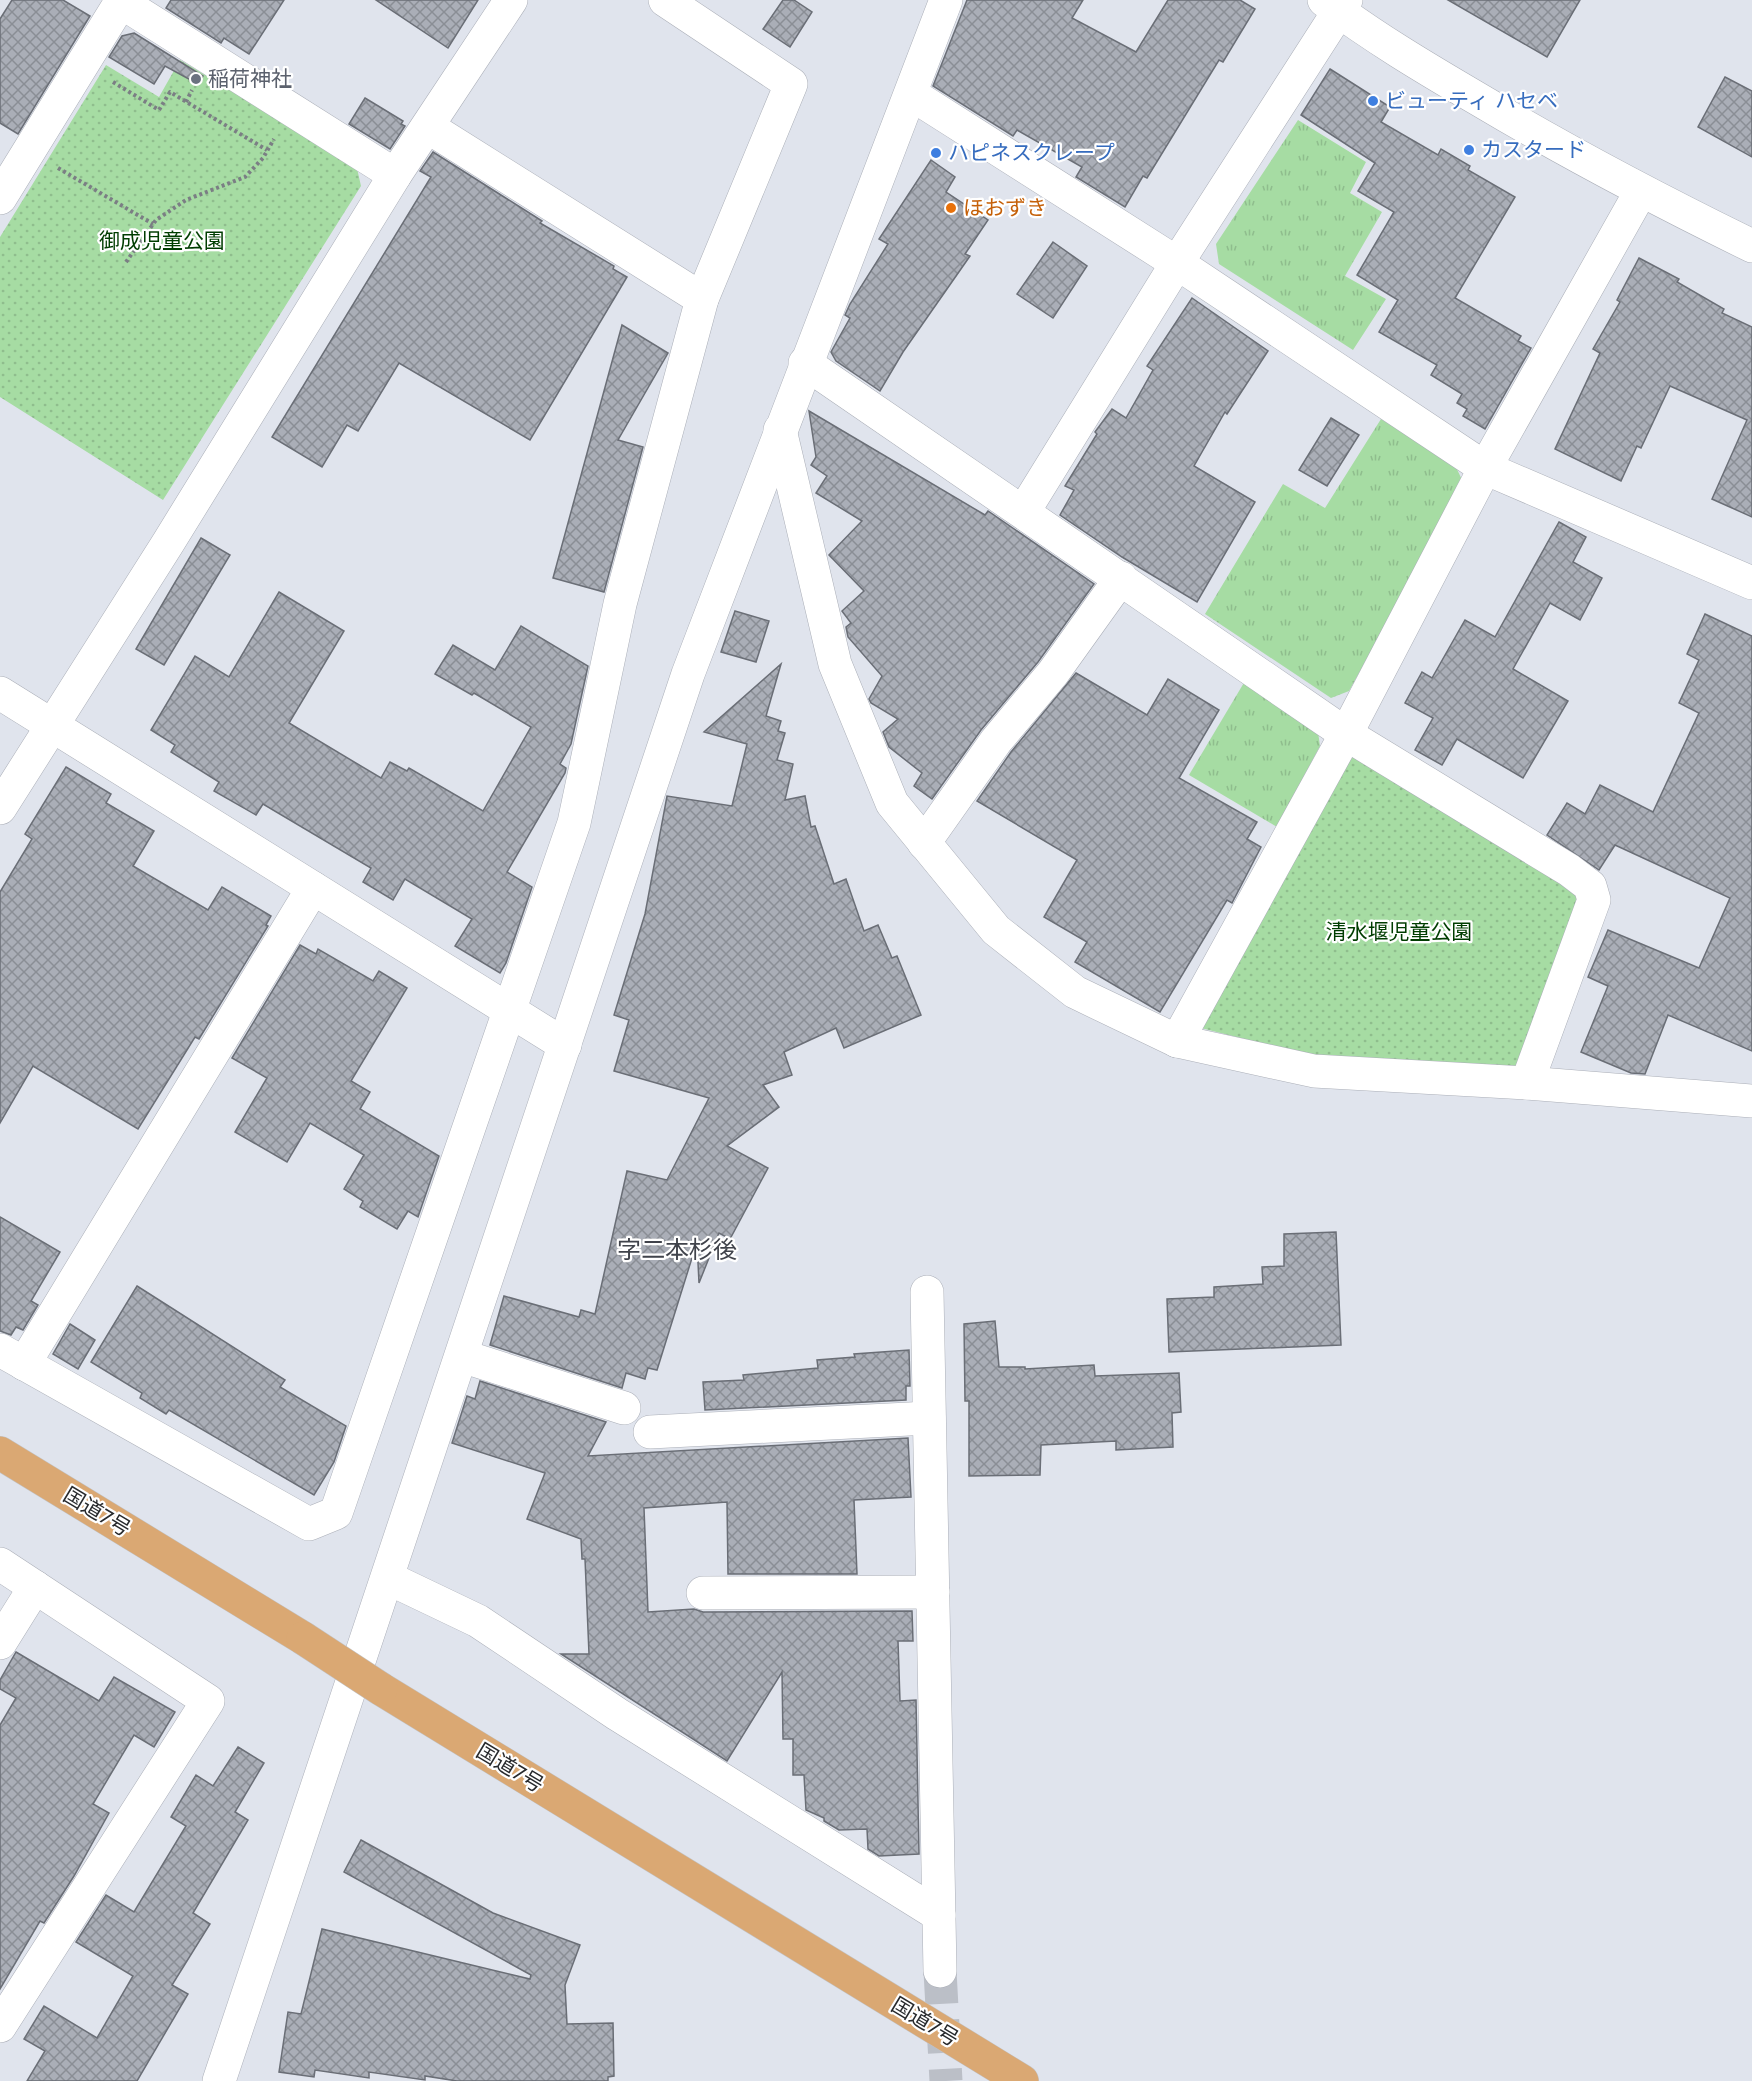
<svg xmlns="http://www.w3.org/2000/svg" width="1752" height="2081" viewBox="0 0 1752 2081" font-family="Jost,'Noto Sans JP',sans-serif">
  <style>
    .grass { fill: url(#grass-tufts) }
    .park { fill: url(#park-dots) }
    .building { fill: url(#building-cross-hatch); stroke: #6a6e76; stroke-width: 1.5 }
    .lines { fill: none; stroke-linecap: round; stroke-linejoin: round }
    .minor-tunnel { stroke: #bbbfc7; stroke-width: 33; stroke-dasharray: 33 16; stroke-linecap: butt }
    .minor-casing { stroke: #abafb8; stroke-width: 34 }
    .highway-casing { stroke: #c3c3c4; stroke-width: 34 }
    .path { stroke: #7b7e84; stroke-width: 4; stroke-dasharray: 3 3; stroke-linecap: butt }
    .minor { stroke: #fff; stroke-width: 33 }
    .highway { stroke: #daa873; stroke-width: 33 }
    .highway-bridge-casing { stroke: #c3c3c4; stroke-width: 34; stroke-linecap: butt }
    .highway-bridge { stroke: #daa873; stroke-width: 33 }
    .worship-dot { fill: #6b7280; stroke: #fff; stroke-width: 2 }
    .shop-dot { fill: #3f7fe0; stroke: #fff; stroke-width: 2 }
    .food-dot { fill: #e8710a; stroke: #fff; stroke-width: 2 }
    .labels { text-anchor: middle; stroke-width: 4.5; stroke-linejoin: round; paint-order: stroke }
    .worship-label { font-size: 21px; fill: #5b616d; stroke: #fff; text-anchor: start }
    .shop-label { font-size: 21px; fill: #366cbe; stroke: #fff; text-anchor: start }
    .food-label { font-size: 21px; fill: #c56008; stroke: #fff; text-anchor: start }
    .park-label { font-size: 21px; fill: #003d01; stroke: #fff }
    .street-label { font-size: 21px; fill: #282a2d; stroke: #fff }
    .quarter-label { font-size: 24px; fill: #40434b; stroke: #fff }
  </style>
  <defs>
    <pattern id="grass-tufts" width="24" height="20" patternUnits="userSpaceOnUse" patternTransform="scale(1.5)"><rect width="24" height="20" fill="#a6dca3"/><path d="M3 7l-1-3M5 7V3M7 7l1-3M15 17l-1-3M17 17v-4M19 17l1-3" fill="none" stroke="#8fbd8d"/></pattern>
    <pattern id="park-dots" width="8" height="8" patternUnits="userSpaceOnUse" patternTransform="scale(1.5)"><rect width="8" height="8" fill="#a6dca3"/><path d="M2 2h.1M6 6h.1" fill="none" stroke="#8fbd8d" stroke-width="1.8" stroke-linecap="round"/></pattern>
    <pattern id="building-cross-hatch" width="8" height="8" patternUnits="userSpaceOnUse" patternTransform="scale(1.5)"><rect width="8" height="8" fill="#aaaeb7"/><path d="M0 0l8 8M0 8l8-8" fill="none" stroke="#8a8e95"/></pattern>
  </defs>
  <rect width="100%" height="100%" fill="#e0e4ed"/>
  <g class="grass">
    <path d="M1298 120 1366 162 1350 193 1382 212 1345 276 1386 299 1353 350 1219 264 1216 244Z"/>
    <path d="M1381 419 1454 463 1464 484 1349 691 1331 698 1205 614 1283 484 1325 508Z"/>
    <path d="M1245 681 1317 725 1320 746 1277 827 1189 775Z"/>
  </g>
  <g class="park">
    <path d="M180 60 356 164 361 186 163 500 0 397V237L106 65 159 97Z"/>
    <path d="M1346 748 1583 894 1514 1074 1336 1062 1193 1026Z"/>
  </g>
  <g class="building">
    <path d="M12 0H63L90 16 18 134 0 123V19Z"/>
    <path d="M171 0H284L249 54 224 38 221 43 166 8Z"/>
    <path d="M376 0H478L448 48Z"/>
    <path d="M783 0H794L812 12 790 47 763 29Z"/>
    <path d="M967 0H1083L1072 18 1136 52 1168 0H1240L1255 9 1223 62 1219 60 1147 178 1143 176 1125 207 1076 177 1082 167 1017 130 1013 136 933 86Z"/>
    <path d="M1448 0H1580L1547 57Z"/>
    <path d="M134 33 203 76 198 84 165 66 154 84 109 57 122 36Z"/>
    <path d="M1330 69 1390 107 1381 122 1438 155 1441 149 1470 166 1468 170 1515 197 1455 298 1521 336 1518 341 1531 348 1485 429 1463 416 1467 409 1457 403 1462 394 1431 375 1437 365 1379 332 1398 300 1357 275 1394 212 1358 191 1375 163 1301 115Z"/>
    <path d="M1725 77 1752 91V157L1698 127Z"/>
    <path d="M365 98 403 121 401 124 405 126 390 149 349 124Z"/>
    <path d="M433 152 542 221 540 223 614 266 613 269 627 277 530 440 399 363 358 431 347 425 322 467 272 437 431 177 420 171Z"/>
    <path d="M931 160 955 177 946 192 988 220 965 254 970 256 903 352 880 391 836 361 831 352 850 318 845 315 850 304 888 244 879 239Z"/>
    <path d="M1053 242 1087 266 1053 318 1017 294Z"/>
    <path d="M1639 258 1679 279 1677 282 1724 309 1722 313 1752 327V517L1712 499 1747 420 1670 386 1641 448 1637 446 1621 481 1555 449 1600 353 1593 349 1620 302 1617 300Z"/>
    <path d="M1192 298 1268 351 1227 414 1225 412 1194 466 1255 502 1197 602 1122 557 1060 515 1074 490 1065 486 1097 434 1095 432 1112 409 1126 418 1153 370 1147 366Z"/>
    <path d="M622 325 668 353 618 440 643 447 604 592 553 578Z"/>
    <path d="M809 411 985 515 988 511 1094 584 1038 662 981 730 932 799 914 786 922 773 889 747 883 732 898 719 871 703 869 699 882 676 848 637 846 627 851 623 842 611 864 591 829 555 862 521 816 493 827 476 811 465 816 457Z"/>
    <path d="M1331 418 1359 435 1327 486 1299 470Z"/>
    <path d="M1559 522 1586 537 1573 562 1602 578 1580 620 1550 603 1513 669 1568 701 1523 778 1457 739 1442 765 1415 750 1433 718 1405 703 1422 672 1432 678 1465 620 1495 637Z"/>
    <path d="M201 538 230 555 164 665 136 649Z"/>
    <path d="M279 592 344 631 289 723 381 778 390 762 407 771 409 768 483 811 531 727 474 693 472 695 435 674 453 645 495 670 521 626 588 666 571 744 560 764 566 768 565 773 507 872 532 887 506 963 500 973 455 946 472 919 405 879 393 900 363 882 371 868 263 804 256 815 214 791 219 782 171 752 175 745 151 730 195 656 229 677Z"/>
    <path d="M735 611 769 621 756 662 721 652Z"/>
    <path d="M1705 614 1752 636V1051L1668 1015 1645 1074 1631 1073 1581 1052 1608 986 1588 977 1608 930 1699 968 1730 898 1615 845 1599 870 1547 835 1567 803 1585 814 1600 785 1653 812 1699 713 1679 703 1699 660 1687 654Z"/>
    <path d="M781 664 766 716 781 721 778 731 785 733 777 760 793 764 785 800 805 796 811 827 815 826 834 884 846 879 864 931 878 925 892 958 897 956 921 1015 844 1048 836 1028 784 1052 792 1075 763 1085 779 1107 727 1146 768 1168 730 1239 719 1233 699 1283 697 1242 657 1370 648 1368 645 1379 626 1373 622 1388 490 1345 504 1296 579 1317 581 1310 595 1314 627 1171 667 1180 709 1098 614 1071 629 1020 614 1015 645 914 667 796 732 806 747 744 704 732Z"/>
    <path d="M1076 673 1147 715 1168 679 1219 710 1179 778 1257 822 1247 839 1261 847 1232 903 1227 900 1160 1012 1075 962 1087 942 1044 917 1077 860 977 801 1011 752Z"/>
    <path d="M66 767 111 794 106 803 154 831 133 866 208 910 222 887 271 916 266 925 268 926 199 1039 195 1037 138 1129 33 1066 0 1123V892L32 839 25 834Z"/>
    <path d="M300 945 316 954 318 949 373 981 379 971 407 988 351 1081 370 1092 360 1109 439 1156 418 1217 408 1211 397 1229 360 1207 363 1201 344 1189 364 1155 310 1123 287 1162 235 1132 267 1078 232 1058Z"/>
    <path d="M0 1217 60 1252 31 1301 38 1305 23 1330 16 1327 11 1335 0 1331Z"/>
    <path d="M1336 1232 1341 1345 1169 1352 1167 1299 1214 1297V1287L1263 1284 1262 1267 1284 1266V1234Z"/>
    <path d="M137 1286 285 1380 280 1387 346 1426 334 1462 314 1495 169 1410 166 1414 140 1398 142 1393 91 1362Z"/>
    <path d="M995 1321 999 1367H1025V1369L1094 1365 1095 1376 1179 1373 1181 1412 1172 1413 1173 1447 1116 1450V1441L1041 1445 1040 1475 969 1476V1401H965L964 1324Z"/>
    <path d="M70 1324 95 1340 78 1369 53 1354Z"/>
    <path d="M909 1350 910 1386H906V1400L705 1410 703 1382 744 1380 743 1375 818 1368 817 1360 855 1357 854 1354Z"/>
    <path d="M480 1381 606 1422 588 1456 908 1438 911 1497 854 1500 857 1574H728L727 1502 644 1508 648 1612 694 1609 703 1612 912 1611 913 1641H898L900 1701 916 1700 919 1854 879 1856 868 1849 867 1829 839 1830 824 1821V1818L806 1810 804 1775H793V1739H783L782 1672 727 1761 561 1654H589L585 1559H582L581 1539 527 1519 545 1473 452 1443 467 1396 475 1399Z"/>
    <path d="M16 1652 99 1701 114 1677 175 1712 154 1747 134 1735 93 1804 109 1813 74 1876 44 1923 40 1921 0 1989V1725L16 1698 0 1689V1680Z"/>
    <path d="M238 1747 264 1763 235 1812 248 1820 193 1913 210 1924 172 1985 188 1994 137 2081H27L45 2051 24 2039 44 2006 97 2038 133 1976 76 1942 106 1895 134 1912 186 1826 171 1817 196 1775 213 1786Z"/>
    <path d="M361 1840 493 1913 580 1945 565 1985 567 2024 613 2023 614 2076 608 2077V2081H457L425 2076V2080L369 2072V2078L315 2070 314 2077 279 2072 288 2012 301 2014 322 1929 530 1979 531 1975 344 1872Z"/>
  </g>
  <g class="lines">
    <path class="minor-tunnel" d="M940 1971 946 2081"/>
    <defs>
      <g id="minor">
        <path d="M1324 0C1373 37 1425 68 1478 99 1567 152 1658 200 1752 246"/>
        <path d="M121 2 395 175"/>
        <path d="M911 94 1177 263 1485 468 1752 583"/>
        <path d="M428 127 702 299"/>
        <path d="M0 198 122 0"/>
        <path d="M805 363 1346 734 1569 870 1590 886 1594 900 1527 1083"/>
        <path d="M780 430 835 664 892 803 996 930 1075 992 1177 1041 1314 1071 1527 1083 1752 1101"/>
        <path d="M1024 511 1177 263 1346 0"/>
        <path d="M0 693 565 1045"/>
        <path d="M0 808 168 543 395 175 511 0"/>
        <path d="M924 843 996 741 1053 673 1121 578"/>
        <path d="M1177 1041 1346 734 1485 468 1641 191"/>
        <path d="M927 1292 940 1971"/>
        <path d="M0 1350 309 1524 336 1513 574 823 620 604 702 299 791 84 665 0"/>
        <path d="M462 1356 624 1408"/>
        <path d="M24 1364 313 888"/>
        <path d="M650 1432 929 1418"/>
        <path d="M0 1564 208 1701 0 2026"/>
        <path d="M388 1578 478 1621 617 1714 939 1915"/>
        <path d="M703 1593 933 1592"/>
        <path d="M0 1643 35 1587"/>
        <path d="M219 2081 688 674 946 0"/>
      </g>
      <g id="highway">
        <path d="M0 1453 303 1638"/>
        <path d="M381 1689 1022 2081"/>
      </g>
    </defs>
    <use href="#minor" class="minor-casing"/>
    <use href="#highway" class="highway-casing"/>
    <g class="path">
      <path d="M113 82 159 110 170 92 267 150"/>
      <path d="M186 102 192 90"/>
      <path d="M58 168 153 224"/>
      <path d="M126 262 156 220 186 200 245 177 263 158 274 139"/>
    </g>
    <use href="#minor" class="minor"/>
    <use href="#highway" class="highway"/>
    <defs>
      <path id="highway-bridge" d="M303 1638 381 1689"/>
    </defs>
    <use href="#highway-bridge" class="highway-bridge-casing"/>
    <use href="#highway-bridge" class="highway-bridge"/>
  </g>
  <circle class="worship-dot" cx="196" cy="79" r="6"/>
  <g class="shop-dot">
    <circle cx="1373" cy="101" r="6"/>
    <circle cx="1469" cy="150" r="6"/>
    <circle cx="936" cy="153" r="6"/>
  </g>
  <circle class="food-dot" cx="951" cy="208" r="6"/>
  <g class="labels">
    <g class="worship-label">
      <text x="208" y="86">稲荷神社</text>
    </g>
    <g class="shop-label">
      <text x="1385" y="108">ビューティ ハセベ</text>
      <text x="1481" y="157">カスタード</text>
      <text x="948" y="160">ハピネスクレープ</text>
    </g>
    <g class="food-label">
      <text x="963" y="215">ほおずき</text>
    </g>
    <g class="park-label">
      <text x="162" y="248">御成児童公園</text>
      <text x="1399" y="939">清水堰児童公園</text>
    </g>
    <g class="street-label">
      <text transform="translate(97 1512) rotate(31)" y="7">国道7号</text>
      <text transform="translate(510 1768) rotate(31)" y="7">国道7号</text>
      <text transform="translate(925 2022) rotate(31)" y="7">国道7号</text>
    </g>
    <g class="quarter-label">
      <text x="677" y="1258">字二本杉後</text>
    </g>
  </g>
</svg>
